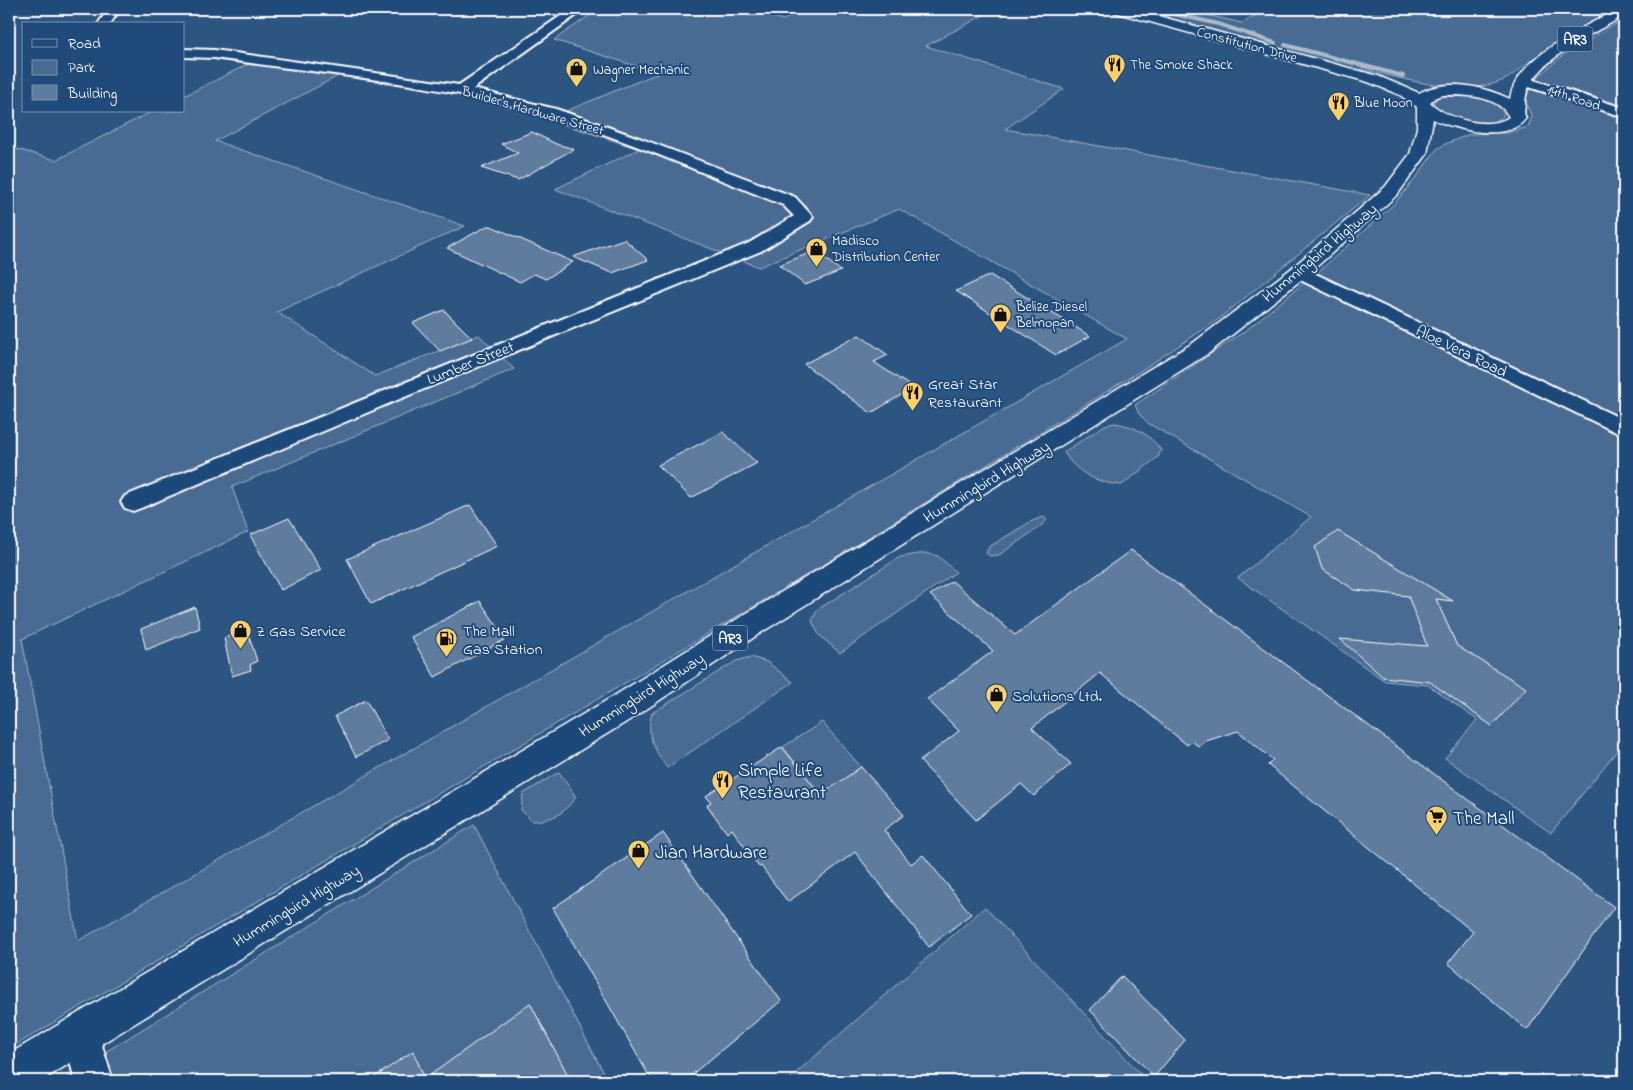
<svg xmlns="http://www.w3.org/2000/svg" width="1633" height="1090" viewBox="0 0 1633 1090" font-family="'Indie Flower',sans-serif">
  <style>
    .green { fill: #486b92; stroke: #a4b5c8 }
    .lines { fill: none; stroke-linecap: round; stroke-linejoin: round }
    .stream { stroke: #acbcce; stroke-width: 4 }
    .building { fill: #5e7c9f; stroke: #fff }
    .minor-casing { stroke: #fff; stroke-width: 4 }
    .major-casing { stroke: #fff; stroke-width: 3 }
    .minor { fill: #1f4a7a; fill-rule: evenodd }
    .major { fill: #1f4a7a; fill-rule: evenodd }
    .labels { text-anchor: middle; stroke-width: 4; stroke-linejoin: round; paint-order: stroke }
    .far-street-label { font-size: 14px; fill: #fff; stroke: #1f4a7a }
    .far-poi-label { font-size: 14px; fill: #fff; stroke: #1f4a7a; text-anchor: start }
    .shield { fill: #1f4a7a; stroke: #bcc9d7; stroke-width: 1 }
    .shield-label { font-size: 15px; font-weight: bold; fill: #fff }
    .street-label { font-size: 16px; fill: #fff; stroke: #1f4a7a }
    .poi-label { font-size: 16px; fill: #fff; stroke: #1f4a7a; text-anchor: start }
    .near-poi-label { font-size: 19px; fill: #fff; stroke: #1f4a7a; text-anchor: start }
  </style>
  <rect width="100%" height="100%" fill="#2c5582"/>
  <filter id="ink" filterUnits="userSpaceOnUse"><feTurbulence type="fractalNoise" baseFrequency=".02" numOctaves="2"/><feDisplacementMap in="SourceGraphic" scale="10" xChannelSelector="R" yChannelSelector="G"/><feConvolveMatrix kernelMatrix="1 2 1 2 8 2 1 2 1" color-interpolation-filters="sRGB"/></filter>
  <g filter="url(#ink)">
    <g class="green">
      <path d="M599 9H743L783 20 807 9H995L926 46 1064 89 1005 129 1370 195 1219 319 1145 368 825 564 9 1049V147L56 160 153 111H184V96L248 64 338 76 215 141 465 226 277 312 375 376 479 335 514 369 232 487 248 532 22 639 78 941 1127 339 899 209 759 267 555 189 639 149 547 119 658 73 554 40Z"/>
      <path d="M1105 9H1180L1242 23 1268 9H1616C1592 22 1567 35 1544 51 1530 60 1518 73 1504 80 1466 98 1400 78 1361 69L1354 75 1163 22Z"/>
      <path d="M1624 19V742L1551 833 1445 758 1477 720 1428 685 1385 681 1238 578 1311 517 1149 424 1139 414 1135 405 1245 331 1326 265 1394 204 1415 179 1436 150 1443 145 1470 134 1507 133 1528 127 1532 117 1524 100 1529 85 1563 55Z"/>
      <path d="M1447 95C1463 95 1499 95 1504 115 1492 131 1442 118 1433 103L1439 96Z"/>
      <path d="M1115 423C1135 426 1149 434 1161 450L1158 457 1122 485C1100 484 1075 473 1064 452L1105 425Z"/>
      <path d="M1043 517 1047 520 1041 526 999 555 990 556 986 553 989 547 1030 522Z"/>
      <path d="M925 553 938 556 956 572 840 653 819 635 812 621 817 610 900 557Z"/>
      <path d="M751 657 767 662 793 682 667 768C655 750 645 735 652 713L736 661Z"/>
      <path d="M822 722 861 767 821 795 783 747Z"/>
      <path d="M559 772 576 797C562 815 555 819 532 821L521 810 523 794Z"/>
      <path d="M474 825 608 1081H70L68 1075Z"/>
      <path d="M985 907 1147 1081H787Z"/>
    </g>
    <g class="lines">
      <g class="stream">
        <path d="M1153 9 1218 24 1275 43"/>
        <path d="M1285 45 1403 76"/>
      </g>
    </g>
    <g class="building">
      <path d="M532 132 556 144 574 149 518 180 481 168 518 153 501 144Z"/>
      <path d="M487 226H491L573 262 546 279 534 274 520 282 447 248Z"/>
      <path d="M624 239 648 260 612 273 573 257Z"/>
      <path d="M815 251 841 271 805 285 779 265Z"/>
      <path d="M990 275 1090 336 1056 355 956 291Z"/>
      <path d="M444 310 472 338 440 351 413 323Z"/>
      <path d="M859 335 888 355 874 362 913 388 871 413 804 364Z"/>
      <path d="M723 432 757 463 691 498 658 465Z"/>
      <path d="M470 505 497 546 371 604 347 559Z"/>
      <path d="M289 518 321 570 281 590 250 535Z"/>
      <path d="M1338 531 1453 601 1436 599 1457 646 1526 688 1492 726 1430 682 1383 677 1340 639 1427 646 1408 596 1355 590 1322 569 1315 547Z"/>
      <path d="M1131 550 1614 907 1527 1030 1448 963 1473 932 1268 765 1273 760 1238 731 1206 741 1199 747 1192 741 1187 745 1100 673 1032 728 1071 764 1034 796 1021 784 976 820 920 761 959 731 927 699 993 651 930 595 952 581 1015 635Z"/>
      <path d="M480 601 506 639 435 677 411 637Z"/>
      <path d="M195 607 200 628 146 650 141 629Z"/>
      <path d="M247 630 257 661 250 665 251 670 232 676 224 638Z"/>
      <path d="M366 700 388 740 356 757 335 716Z"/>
      <path d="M782 747 821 795 861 767 904 815 884 830 911 864 923 855 971 914 929 947 855 852 788 902 761 866 759 867 732 829 727 833 707 805 711 802 706 796Z"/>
      <path d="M663 833 781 1001 684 1081H652L553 908Z"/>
      <path d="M1122 976 1185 1040 1154 1077 1090 1010Z"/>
      <path d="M530 1003 571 1081H369L413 1051 425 1079Z"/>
    </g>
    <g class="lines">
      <defs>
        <g id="minor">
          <path d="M108 9H120L110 24H98Z"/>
          <path d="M571 9H585L473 89 556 109 642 139 795 197 813 217 810 221 761 251 390 403 141 508 133 511 125 508 121 502 125 496 749 243 794 216 783 205C705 174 626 139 546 115 439 83 324 74 214 58L184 57V49L214 50 459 85Z"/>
          <path d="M1524 77 1624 108V117L1519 84 1517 81 1519 78Z"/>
          <path d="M1299 266 1624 420V436L1292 276 1290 272 1292 268Z"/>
          <path d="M81 1015 94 1020 113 1081H75L63 1033 68 1020Z"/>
        </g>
        <path id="major" d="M1113 9H1133L1378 76 1419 93C1446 78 1483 86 1510 99 1515 58 1586 26 1618 9H1624V16C1594 33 1526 64 1525 103 1525 109 1523 113 1526 118 1509 143 1456 130 1433 119L1427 154 1397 195 1306 276 1209 353 762 632 636 716 41 1081H9V1054L614 696 742 616 1193 343 1292 268 1385 187 1410 154 1417 128V107L1400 95 1368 82 1114 12ZM1444 95C1465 95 1498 95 1509 117 1489 131 1446 119 1430 102L1436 97Z"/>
      </defs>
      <use href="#minor" class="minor-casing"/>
      <use href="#major" class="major-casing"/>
      <use href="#minor" class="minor"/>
      <use href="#major" class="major"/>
    </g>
  </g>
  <defs>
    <symbol id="restaurant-pin" viewBox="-11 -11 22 30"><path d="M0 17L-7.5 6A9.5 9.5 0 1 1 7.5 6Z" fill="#ffd166" stroke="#1f4a7a"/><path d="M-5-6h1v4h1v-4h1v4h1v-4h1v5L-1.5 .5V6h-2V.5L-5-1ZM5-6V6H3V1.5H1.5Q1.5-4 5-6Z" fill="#111"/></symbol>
    <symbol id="shop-pin" viewBox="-11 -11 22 30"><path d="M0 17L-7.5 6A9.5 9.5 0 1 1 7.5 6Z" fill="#ffd166" stroke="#1f4a7a"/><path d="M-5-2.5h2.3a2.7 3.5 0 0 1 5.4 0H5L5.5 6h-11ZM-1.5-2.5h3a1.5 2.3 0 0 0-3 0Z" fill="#111"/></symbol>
    <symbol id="fuel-pin" viewBox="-11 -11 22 30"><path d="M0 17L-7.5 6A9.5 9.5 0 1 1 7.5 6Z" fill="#ffd166" stroke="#1f4a7a"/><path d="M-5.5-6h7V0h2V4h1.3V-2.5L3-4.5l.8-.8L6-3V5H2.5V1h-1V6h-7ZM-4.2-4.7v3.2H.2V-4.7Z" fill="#111"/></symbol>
    <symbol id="supermarket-pin" viewBox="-11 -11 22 30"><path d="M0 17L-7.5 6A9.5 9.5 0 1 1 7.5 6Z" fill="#ffd166" stroke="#1f4a7a"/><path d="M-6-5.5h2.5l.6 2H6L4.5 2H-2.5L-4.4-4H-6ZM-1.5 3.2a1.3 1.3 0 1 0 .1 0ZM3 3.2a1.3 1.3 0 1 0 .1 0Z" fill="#111"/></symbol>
  </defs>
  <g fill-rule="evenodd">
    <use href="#restaurant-pin" x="1102" y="52" width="25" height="34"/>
    <use href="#shop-pin" x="564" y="56" width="25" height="34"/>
    <use href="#restaurant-pin" x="1326" y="90" width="25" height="34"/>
    <use href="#shop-pin" x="804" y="236" width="25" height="34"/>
    <use href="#shop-pin" x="988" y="302" width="25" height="34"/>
    <use href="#restaurant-pin" x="900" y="380" width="25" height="34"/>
    <use href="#shop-pin" x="228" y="618" width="25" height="34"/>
    <use href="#fuel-pin" x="434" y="626" width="25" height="34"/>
    <use href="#shop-pin" x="984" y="682" width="25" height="34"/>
    <use href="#restaurant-pin" x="710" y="768" width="25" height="34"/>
    <use href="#supermarket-pin" x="1424" y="804" width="25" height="34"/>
    <use href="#shop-pin" x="626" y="838" width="25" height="34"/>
  </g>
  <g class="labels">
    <g class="far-street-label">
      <text transform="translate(1247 44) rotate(15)" y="5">Constitution Drive</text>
      <text transform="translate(1574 97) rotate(18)" y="5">14th Road</text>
      <text transform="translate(533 110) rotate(16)" y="5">Builder's Hardware Street</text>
    </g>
    <g class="far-poi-label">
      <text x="1130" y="69">The Smoke Shack</text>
      <text x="593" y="74">Wagner Mechanic</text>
      <text x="1354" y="107">Blue Moon</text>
      <text x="832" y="245">Madisco<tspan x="832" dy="16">Distribution Center</tspan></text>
      <text x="1016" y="311">Belize Diesel<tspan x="1016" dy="16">Belmopan</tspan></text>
    </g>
    <g class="shield">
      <rect x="1557.5" y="26.5" width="35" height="25" rx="4"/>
      <rect x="712.5" y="625.5" width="35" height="25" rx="4"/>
    </g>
    <g class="shield-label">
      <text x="1575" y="44">AR3</text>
      <text x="730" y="643">AR3</text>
    </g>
    <g class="street-label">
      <text transform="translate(1319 252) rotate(-40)" y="6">Hummingbird Highway</text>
      <text transform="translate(1462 350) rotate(26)" y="6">Aloe Vera Road</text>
      <text transform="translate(470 362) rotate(-22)" y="6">Lumber Street</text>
      <text transform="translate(986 481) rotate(-31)" y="6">Hummingbird Highway</text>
      <text transform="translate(641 694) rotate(-32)" y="6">Hummingbird Highway</text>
      <text transform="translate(296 905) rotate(-31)" y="6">Hummingbird Highway</text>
    </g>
    <g class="poi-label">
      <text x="928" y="389">Great Star<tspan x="928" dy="18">Restaurant</tspan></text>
      <text x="256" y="636">Z Gas Service</text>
      <text x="463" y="636">The Mall<tspan x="463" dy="18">Gas Station</tspan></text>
      <text x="1012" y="701">Solutions Ltd.</text>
    </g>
    <g class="near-poi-label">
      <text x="738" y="776">Simple Life<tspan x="738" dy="22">Restaurant</tspan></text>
      <text x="1453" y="824">The Mall</text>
      <text x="655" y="858">Jian Hardware</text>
    </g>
  </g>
  <rect width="1633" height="1090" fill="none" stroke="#1f4a7a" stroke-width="30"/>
  <rect x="15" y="15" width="1603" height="1060" fill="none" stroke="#fff" stroke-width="2" filter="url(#ink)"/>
  <rect x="22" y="22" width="162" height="90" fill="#1f4a7a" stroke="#7992af"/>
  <rect x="32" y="39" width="25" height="8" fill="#1f4a7a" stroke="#7992af"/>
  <text x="68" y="48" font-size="15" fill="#ffffff">Road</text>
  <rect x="32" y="60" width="25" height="15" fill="#486b92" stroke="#7992af"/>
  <text x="68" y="72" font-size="15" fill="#ffffff">Park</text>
  <rect x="32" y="85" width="25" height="15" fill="#5e7c9f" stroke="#7992af"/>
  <text x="68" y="98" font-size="15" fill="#ffffff">Building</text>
</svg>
